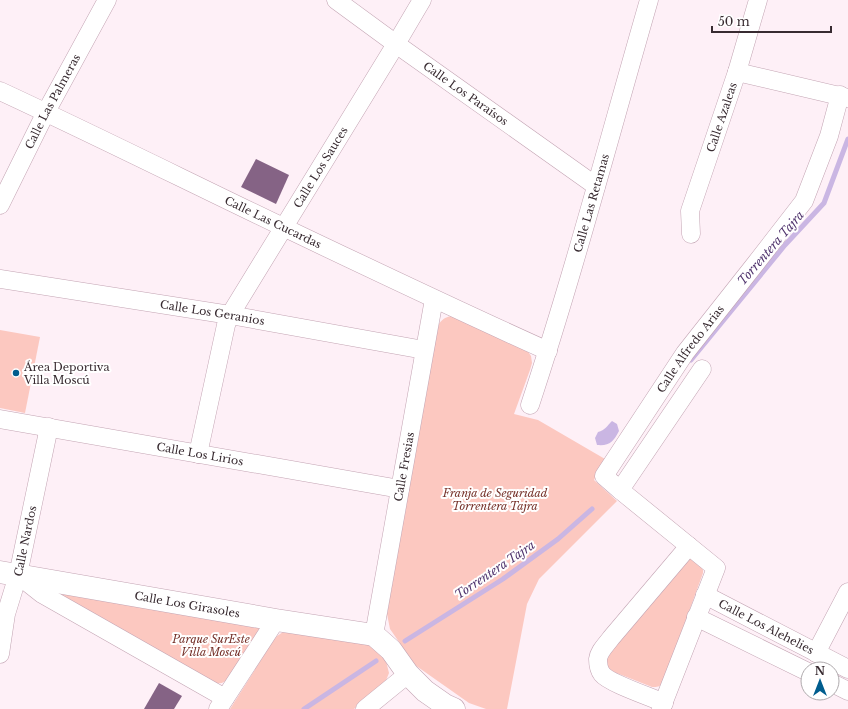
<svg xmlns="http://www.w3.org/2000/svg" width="848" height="709" viewBox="0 0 848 709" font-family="'Libre Baskerville',serif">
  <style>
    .green { fill: #fcc8c0 }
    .water { fill: #cab6e3 }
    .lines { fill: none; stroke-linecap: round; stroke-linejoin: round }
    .stream { stroke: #cab6e3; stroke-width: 5 }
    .building { fill: #856385 }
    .minor-casing { stroke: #c3a4b3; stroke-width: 19 }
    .tertiary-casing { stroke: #c3a4b3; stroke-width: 23 }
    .minor { stroke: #fff; stroke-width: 18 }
    .tertiary { stroke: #fff; stroke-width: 22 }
    .poi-dot { fill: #005d8e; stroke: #fff; stroke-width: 1.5 }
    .labels { text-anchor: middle; stroke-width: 4; stroke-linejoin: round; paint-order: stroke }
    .street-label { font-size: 11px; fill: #382b31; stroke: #fff }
    .poi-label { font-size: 11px; fill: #382b31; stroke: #fff; text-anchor: start }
    .park-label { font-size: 11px; font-style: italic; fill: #76322a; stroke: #fff }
    .water-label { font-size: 12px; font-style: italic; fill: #51356e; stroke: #fff }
  </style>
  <rect width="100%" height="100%" fill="#fef0f7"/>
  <g class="green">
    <path d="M451 316 527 350 531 356 532 363 530 370 514 414 538 420 605 459 594 480 617 501 539 579 527 604 507 709H486L469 703 415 665 390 629 387 614 437 328C440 321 443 318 451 316Z"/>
    <path d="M0 330 40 337 25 413 0 408Z"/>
    <path d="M690 557 702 568 703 570V573L663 683C660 687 657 687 652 687L609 670 605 654Z"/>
    <path d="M61 593 259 626V629L229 678C225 682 222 684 216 683L62 595Z"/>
    <path d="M283 632 370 642 386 661 389 673 385 683 354 709H230L273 641 277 636Z"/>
  </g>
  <path class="water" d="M612 421 617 424 619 431C613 442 610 446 597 445L595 438 598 432C605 430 607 426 612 421Z"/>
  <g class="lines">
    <g class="stream">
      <path d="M691 360 785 245 824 203 848 139"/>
      <path d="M405 641 503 579 558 539 592 509"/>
      <path d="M304 709 376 661"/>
    </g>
  </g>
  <g class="building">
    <path d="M256 159 289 175 276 204 241 187Z"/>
    <path d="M159 683 182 696 174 709H144Z"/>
  </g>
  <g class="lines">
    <defs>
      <g id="minor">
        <path id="s1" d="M336 0 396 44 596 186"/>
        <path d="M737 72 848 98"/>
        <path id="s2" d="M0 91C95 135 189 182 283 227 371 269 459 311 548 351"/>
        <path id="s3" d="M0 205 46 112 107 0"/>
        <path id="s4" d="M691 234 690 211 737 72 758 0"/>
        <path id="s5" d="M0 279 230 315 424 350"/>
        <path id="s6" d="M530 405C574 272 610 135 649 0"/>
        <path id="s7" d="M0 419 400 489"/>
        <path id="s8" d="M198 454 226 325 230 315 396 44 422 0"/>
        <path d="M620 490 702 369"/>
        <path d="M18 575 42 594 225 698"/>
        <path id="s9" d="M705 595 848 669"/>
        <path d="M696 617 808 672"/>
        <path id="s10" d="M374 635 434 299"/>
        <path d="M816 653 848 592"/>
        <path id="s11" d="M0 654 6 614 18 575 49 427"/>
        <path d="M832 683 848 691"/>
        <path d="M664 703C651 697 609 683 602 674 599 670 598 664 598 659 599 651 606 645 611 638L689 546"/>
        <path d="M218 709 276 620"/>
        <path d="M365 709 408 674"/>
        <path id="s12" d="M661 709 716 568 620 490 604 476 685 353 756 263 804 201 829 136 840 95"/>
      </g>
      <g id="tertiary">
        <path id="s13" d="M0 572 276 620 374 635 391 650 408 674 425 691 445 705 454 709"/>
      </g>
    </defs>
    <use href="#minor" class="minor-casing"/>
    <use href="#tertiary" class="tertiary-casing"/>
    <use href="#minor" class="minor"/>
    <use href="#tertiary" class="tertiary"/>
  </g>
  <circle class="poi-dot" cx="16" cy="373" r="4"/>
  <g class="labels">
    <g class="street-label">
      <text dy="4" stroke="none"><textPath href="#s1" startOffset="160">Calle Los Paraísos</textPath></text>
      <text dy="4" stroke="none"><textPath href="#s3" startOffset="116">Calle Las Palmeras</textPath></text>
      <text dy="4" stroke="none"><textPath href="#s4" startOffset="122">Calle Azaleas</textPath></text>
      <text dy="4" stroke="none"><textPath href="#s8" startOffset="316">Calle Los Sauces</textPath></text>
      <text dy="4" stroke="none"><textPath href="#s6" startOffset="211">Calle Las Retamas</textPath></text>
      <text dy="4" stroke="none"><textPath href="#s2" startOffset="303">Calle Las Cucardas</textPath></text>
      <text dy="4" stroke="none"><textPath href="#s5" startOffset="215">Calle Los Geranios</textPath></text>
      <text dy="4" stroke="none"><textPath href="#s12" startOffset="450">Calle Alfredo Arias</textPath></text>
      <text dy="4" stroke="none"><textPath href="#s7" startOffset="203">Calle Los Lirios</textPath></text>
      <text dy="4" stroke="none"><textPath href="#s10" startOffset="171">Calle Fresias</textPath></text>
      <text dy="4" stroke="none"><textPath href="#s11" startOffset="116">Calle Nardos</textPath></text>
      <text dy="4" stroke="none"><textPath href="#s13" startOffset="190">Calle Los Girasoles</textPath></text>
      <text dy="4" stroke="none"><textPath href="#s9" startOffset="69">Calle Los Alehelies</textPath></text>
    </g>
    <g class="poi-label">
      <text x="24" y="371">Área Deportiva<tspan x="24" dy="13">Villa Moscú</tspan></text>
    </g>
    <g class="park-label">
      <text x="495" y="497">Franja de Seguridad<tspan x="495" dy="13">Torrentera Tajra</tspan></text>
      <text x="211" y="643">Parque SurEste<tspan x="211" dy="13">Villa Moscú</tspan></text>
    </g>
    <g class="water-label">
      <text transform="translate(771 248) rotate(-49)" y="4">Torrentera Tajra</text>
      <text transform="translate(495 570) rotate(-34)" y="4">Torrentera Tajra</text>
    </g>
  </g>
  <g transform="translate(820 681)"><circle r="19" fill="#ffffff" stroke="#afaaad"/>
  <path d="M0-3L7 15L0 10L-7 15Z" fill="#005d8e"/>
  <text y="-6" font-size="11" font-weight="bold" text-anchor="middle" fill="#382b31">N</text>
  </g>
  <path d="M712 26v6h119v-6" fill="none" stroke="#382b31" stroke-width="2"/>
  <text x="718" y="26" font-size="12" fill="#382b31" stroke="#ffffff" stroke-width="3" paint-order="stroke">50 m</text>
</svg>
